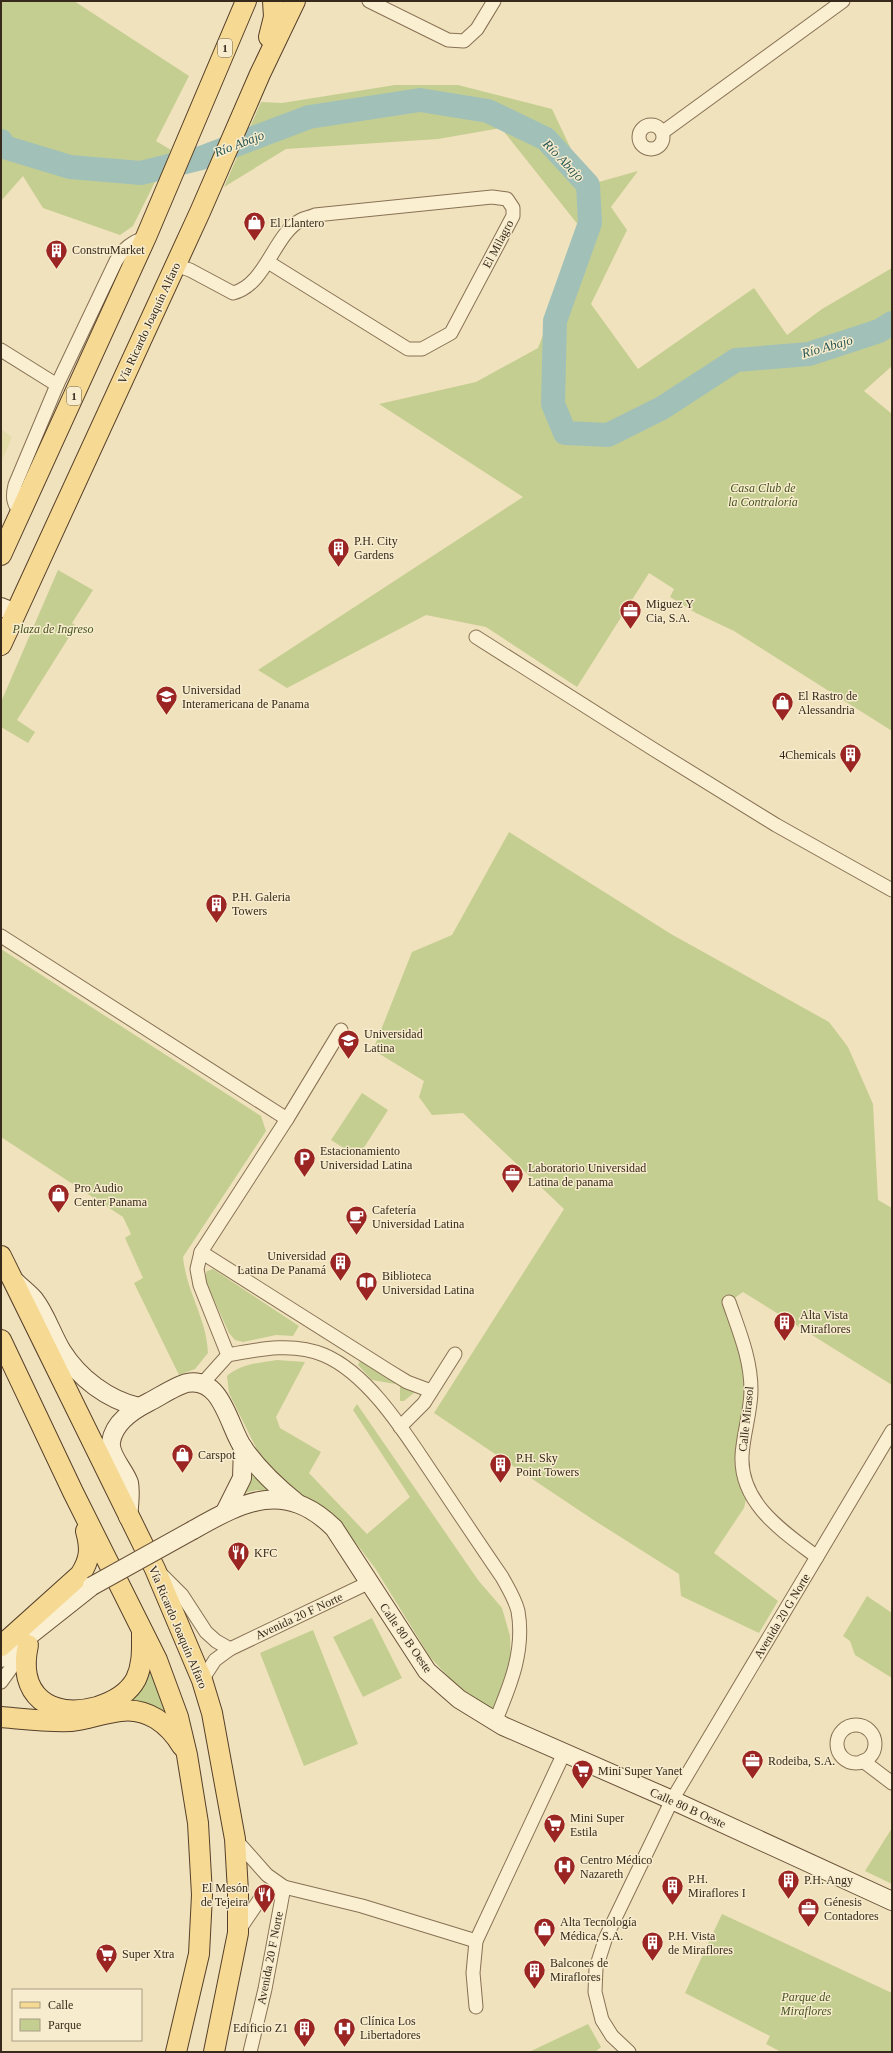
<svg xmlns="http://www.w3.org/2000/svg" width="893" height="2053" viewBox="0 0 893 2053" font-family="Georgia,serif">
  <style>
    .farmland { fill: #e5ddaa }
    .green { fill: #c5ce91; fill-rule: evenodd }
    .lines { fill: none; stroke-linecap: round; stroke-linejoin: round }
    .river { stroke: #a1c1b8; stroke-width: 24 }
    .street-casing { stroke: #887155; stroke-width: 15 }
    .secondary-casing { stroke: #6a5239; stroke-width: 20 }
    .primary-casing { stroke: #553f2a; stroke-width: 22 }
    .street { stroke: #faefd0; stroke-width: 13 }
    .secondary { stroke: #faefd0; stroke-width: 18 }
    .primary { stroke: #f6d992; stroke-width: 20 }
    .secondary-bridge-casing { stroke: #6a5239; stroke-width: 20; stroke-linecap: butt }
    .secondary-bridge { stroke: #faefd0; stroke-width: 18 }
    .labels { text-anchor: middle; stroke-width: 3; stroke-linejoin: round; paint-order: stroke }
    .shield { fill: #f7eccd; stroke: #716450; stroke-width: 1 }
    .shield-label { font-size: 11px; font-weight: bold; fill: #37291b }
    .poi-label { font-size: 12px; fill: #37291b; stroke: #f7eccd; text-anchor: start }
    .street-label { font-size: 12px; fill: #37291b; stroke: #f7eccd }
    .park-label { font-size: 12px; font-style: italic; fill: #465421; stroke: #f7eccd }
    .water-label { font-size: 13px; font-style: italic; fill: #295755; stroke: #f7eccd }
  </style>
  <rect width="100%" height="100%" fill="#f0e2bd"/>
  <path class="farmland" d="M2 430 12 437 1 463V432Z"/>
  <g class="green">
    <path d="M1 1H74L189 76 156 141 171 150 133 226 120 235 43 208 23 176 1 201Z"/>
    <path d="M395 85H458L552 109 588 185 638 171 611 207 627 230 591 304 638 369 754 288 787 335 822 309 892 268V366L864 391 892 414V731L734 631 696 613 670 597 674 589 649 573 577 687 486 627 426 615 287 688 258 670 523 497 379 404 476 382 538 348 583 231 501 128 438 139 286 149 224 187 261 102 282 103ZM720 369 609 435 599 436 719 369Z"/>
    <path d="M58 570 93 590 72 623 76 626 17 720 35 732 28 743 1 727V702Z"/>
    <path d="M509 832 671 934 829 1022 848 1047 873 1104 878 1200 892 1208V1385L743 1292 729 1302 747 1352 742 1458 748 1491 744 1508 714 1553 778 1601 759 1633 681 1596 679 1574 592 1519 434 1413 564 1209 463 1113 432 1115 419 1097 424 1081 373 1050 412 952 452 935Z"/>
    <path d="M1 949 261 1116 266 1131 183 1257C186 1291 207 1319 208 1353L195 1369 179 1375 134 1283 143 1278 125 1238 131 1234 123 1217 1 1137Z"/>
    <path d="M362 1093 388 1110 358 1157 331 1140Z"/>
    <path d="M213 1269 299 1326 293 1336 276 1335 243 1342 235 1340 229 1333 204 1278 207 1271Z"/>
    <path d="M277 1360 305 1362 276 1417 280 1428 321 1452 309 1473 367 1534 410 1497 353 1410 357 1404 478 1580 502 1608 510 1636 511 1670 497 1712 457 1686 430 1657 375 1568 349 1534 322 1507 291 1490 263 1462 229 1393 227 1376C241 1364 258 1363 277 1360Z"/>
    <path d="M360 1361 365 1362 394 1380 395 1384 372 1380 358 1365Z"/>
    <path d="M400 1384 420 1388 404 1401H400Z"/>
    <path d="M249 1465 269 1491 256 1490 244 1493Z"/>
    <path d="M867 1596 892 1613V1678L855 1655 850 1641 843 1636Z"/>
    <path d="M372 1618 402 1678 363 1697 333 1637Z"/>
    <path d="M313 1630 358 1744 304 1766 260 1653Z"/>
    <path d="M148 1661 173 1723 121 1708Z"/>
    <path d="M892 1828V1884L865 1871Z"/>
    <path d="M722 1914 892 1993V2052H781L766 2044 770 2036 685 1993Z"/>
    <path d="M588 2024 601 2047 595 2052H529Z"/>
  </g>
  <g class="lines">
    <path class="river" d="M1 141 4 147 70 167 141 173 201 158 309 117 420 100 488 111 546 139 588 185 590 223 555 321 553 404 565 433 608 435 662 408 736 360 809 354 879 331 892 323"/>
    <defs>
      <g id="street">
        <path d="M369 1 448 40 464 41 477 29 494 1"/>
        <circle cx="651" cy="137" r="12"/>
        <path d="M663 132 843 1"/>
        <path d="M175 265 190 270 233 293C266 285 274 234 301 220 305 218 311 217 315 215L492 197 507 199 513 208V216L451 333 422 349H408L268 262"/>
        <path d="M1 350 57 385"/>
        <path d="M21 513C13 504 12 497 15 485L57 385 116 261C124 248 132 242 146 237"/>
        <path d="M476 637 653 749 776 825 892 890"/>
        <path d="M1 936 287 1119"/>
        <path d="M201 1252 389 1371 407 1382 431 1391"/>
        <path d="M729 1302C739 1331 751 1359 751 1390 751 1412 743 1434 742 1456 740 1504 784 1532 817 1557"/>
        <path d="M228 1355 200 1285 197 1269 201 1252 287 1119 341 1030"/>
        <path d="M202 1384 228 1355C260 1349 294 1342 324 1355 371 1375 408 1438 436 1479 458 1512 480 1545 502 1577 508 1588 515 1599 518 1611 525 1651 510 1686 495 1722"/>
        <path d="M400 1427 424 1403 455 1354"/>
        <path d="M160 1573 182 1595 206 1632 216 1641 230 1649"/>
        <path d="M202 1680 215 1660 230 1649 368 1583"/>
        <path d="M1 1682 27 1646"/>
        <circle cx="856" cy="1744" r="19"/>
        <path d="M863 1761 892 1783"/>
        <path d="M235 1839 267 1875 284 1887 362 1906 476 1941"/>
        <path d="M239 1930 260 1899 284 1887"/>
        <path d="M476 2007 473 1973 476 1941 564 1753"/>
        <path d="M250 2052 265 1989 284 1887"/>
        <path d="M629 2052 612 2036 602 2020 595 1992 596 1968 606 1937 672 1800 892 1431"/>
      </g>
      <g id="secondary">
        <path d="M1 607 16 613"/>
        <path d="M16 1282C22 1288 29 1293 34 1299 46 1314 52 1335 62 1351 79 1378 108 1400 139 1407"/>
        <path d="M225 1512 242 1478 243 1447"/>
        <path d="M128 1517C129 1507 131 1493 129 1483 125 1470 109 1456 111 1442 114 1422 133 1410 149 1402 159 1397 177 1385 187 1383 223 1376 229 1429 244 1449 259 1470 277 1487 297 1503"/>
        <path d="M193 1530C244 1501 285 1480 334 1528L427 1671 459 1699 503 1726 672 1800 892 1901"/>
        <path d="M1 1658 92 1586"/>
      </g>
      <g id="primary">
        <path d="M269 37 274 17 273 1"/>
        <path d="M1 555 146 237 246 1"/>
        <path d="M1 645 200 212 260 74 295 1"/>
        <path d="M1 1256 155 1569 202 1680 212 1713 235 1839 238 1892V1933L214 2052"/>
        <path d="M1 1340 73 1492 157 1660 178 1717 187 1755 198 1823 202 1895 199 1954 176 2052"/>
        <path d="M28 1645C17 1695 50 1720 97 1707 113 1702 128 1694 136 1679 143 1664 142 1649 142 1633"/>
        <path d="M1 1646 80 1575C90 1560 91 1549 86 1531"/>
        <path d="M1 1717C24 1719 48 1722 71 1721 88 1719 103 1713 120 1711 147 1707 169 1724 182 1746"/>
      </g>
    </defs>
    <use href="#street" class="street-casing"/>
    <use href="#secondary" class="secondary-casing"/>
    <use href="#primary" class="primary-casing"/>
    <use href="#street" class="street"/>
    <use href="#secondary" class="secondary"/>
    <use href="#primary" class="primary"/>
    <defs>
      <path id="secondary-bridge" d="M92 1586 193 1530"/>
    </defs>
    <use href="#secondary-bridge" class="secondary-bridge-casing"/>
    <use href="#secondary-bridge" class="secondary-bridge"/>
  </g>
  <defs>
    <symbol id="shop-pin" viewBox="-11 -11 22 30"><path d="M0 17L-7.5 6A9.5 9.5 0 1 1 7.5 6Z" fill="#9a2523" stroke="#f7eccd"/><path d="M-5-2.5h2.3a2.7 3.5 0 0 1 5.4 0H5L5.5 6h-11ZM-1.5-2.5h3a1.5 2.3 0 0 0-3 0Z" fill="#fff"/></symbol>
    <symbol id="building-pin" viewBox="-11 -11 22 30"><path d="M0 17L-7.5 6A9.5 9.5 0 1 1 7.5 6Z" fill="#9a2523" stroke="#f7eccd"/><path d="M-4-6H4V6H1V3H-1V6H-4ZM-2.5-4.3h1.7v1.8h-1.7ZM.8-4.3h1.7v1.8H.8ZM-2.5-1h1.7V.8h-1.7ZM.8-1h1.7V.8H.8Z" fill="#fff"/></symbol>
    <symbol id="office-pin" viewBox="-11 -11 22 30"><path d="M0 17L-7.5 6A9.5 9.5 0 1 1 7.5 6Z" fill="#9a2523" stroke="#f7eccd"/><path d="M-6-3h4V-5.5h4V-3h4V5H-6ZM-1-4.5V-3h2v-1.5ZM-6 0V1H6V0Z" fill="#fff"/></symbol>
    <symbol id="university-pin" viewBox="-11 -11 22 30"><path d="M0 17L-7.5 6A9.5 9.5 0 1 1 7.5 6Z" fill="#9a2523" stroke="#f7eccd"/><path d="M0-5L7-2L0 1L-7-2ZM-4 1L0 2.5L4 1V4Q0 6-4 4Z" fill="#fff"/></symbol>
    <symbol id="parking-pin" viewBox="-11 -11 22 30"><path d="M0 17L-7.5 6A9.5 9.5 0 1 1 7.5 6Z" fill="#9a2523" stroke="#f7eccd"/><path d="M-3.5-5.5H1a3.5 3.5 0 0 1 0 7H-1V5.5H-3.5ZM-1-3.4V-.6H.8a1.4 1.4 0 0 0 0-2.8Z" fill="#fff"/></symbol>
    <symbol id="cafe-pin" viewBox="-11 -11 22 30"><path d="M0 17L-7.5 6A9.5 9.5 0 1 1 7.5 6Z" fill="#9a2523" stroke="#f7eccd"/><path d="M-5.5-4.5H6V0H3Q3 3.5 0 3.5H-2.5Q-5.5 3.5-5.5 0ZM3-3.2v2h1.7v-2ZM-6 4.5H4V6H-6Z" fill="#fff"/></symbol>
    <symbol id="library-pin" viewBox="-11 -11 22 30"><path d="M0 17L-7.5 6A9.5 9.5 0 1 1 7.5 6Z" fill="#9a2523" stroke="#f7eccd"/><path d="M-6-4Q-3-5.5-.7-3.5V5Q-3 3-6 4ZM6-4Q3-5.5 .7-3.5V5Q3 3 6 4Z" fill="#fff"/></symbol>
    <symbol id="restaurant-pin" viewBox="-11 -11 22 30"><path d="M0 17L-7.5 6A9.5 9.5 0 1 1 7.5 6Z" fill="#9a2523" stroke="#f7eccd"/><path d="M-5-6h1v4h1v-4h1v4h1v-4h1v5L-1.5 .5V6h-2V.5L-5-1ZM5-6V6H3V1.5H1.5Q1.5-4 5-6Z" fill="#fff"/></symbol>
    <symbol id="supermarket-pin" viewBox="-11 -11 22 30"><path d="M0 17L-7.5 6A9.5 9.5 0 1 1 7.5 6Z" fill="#9a2523" stroke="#f7eccd"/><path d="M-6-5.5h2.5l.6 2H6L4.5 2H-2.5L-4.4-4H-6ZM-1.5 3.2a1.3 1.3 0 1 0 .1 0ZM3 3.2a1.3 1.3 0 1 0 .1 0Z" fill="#fff"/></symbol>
    <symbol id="hospital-pin" viewBox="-11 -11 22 30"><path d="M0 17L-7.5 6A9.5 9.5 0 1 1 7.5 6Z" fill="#9a2523" stroke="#f7eccd"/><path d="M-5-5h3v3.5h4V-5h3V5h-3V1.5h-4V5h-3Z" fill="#fff"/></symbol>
  </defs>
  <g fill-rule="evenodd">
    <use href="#shop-pin" x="242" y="210" width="25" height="34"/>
    <use href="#building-pin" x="44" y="238" width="25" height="34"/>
    <use href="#building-pin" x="326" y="536" width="25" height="34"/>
    <use href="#office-pin" x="618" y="598" width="25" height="34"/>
    <use href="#university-pin" x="154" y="684" width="25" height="34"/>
    <use href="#shop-pin" x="770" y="690" width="25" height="34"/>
    <use href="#building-pin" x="838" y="742" width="25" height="34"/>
    <use href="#building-pin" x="204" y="892" width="25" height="34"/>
    <use href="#university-pin" x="336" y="1028" width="25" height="34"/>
    <use href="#parking-pin" x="292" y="1146" width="25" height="34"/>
    <use href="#office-pin" x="500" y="1162" width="25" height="34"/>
    <use href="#shop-pin" x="46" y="1182" width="25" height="34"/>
    <use href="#cafe-pin" x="344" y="1204" width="25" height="34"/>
    <use href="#building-pin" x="328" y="1250" width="25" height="34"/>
    <use href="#library-pin" x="354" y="1270" width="25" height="34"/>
    <use href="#building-pin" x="772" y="1310" width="25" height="34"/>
    <use href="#shop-pin" x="170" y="1442" width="25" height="34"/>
    <use href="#building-pin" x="488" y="1452" width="25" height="34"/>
    <use href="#restaurant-pin" x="226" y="1540" width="25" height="34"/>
    <use href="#office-pin" x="740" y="1748" width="25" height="34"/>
    <use href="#supermarket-pin" x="570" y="1758" width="25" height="34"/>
    <use href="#supermarket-pin" x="542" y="1812" width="25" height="34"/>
    <use href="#hospital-pin" x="552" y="1854" width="25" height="34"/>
    <use href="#building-pin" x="776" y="1868" width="25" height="34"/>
    <use href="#building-pin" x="660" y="1874" width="25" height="34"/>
    <use href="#restaurant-pin" x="252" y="1882" width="25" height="34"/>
    <use href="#office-pin" x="796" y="1896" width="25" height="34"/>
    <use href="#shop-pin" x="532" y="1916" width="25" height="34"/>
    <use href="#building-pin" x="640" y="1930" width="25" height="34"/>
    <use href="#supermarket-pin" x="94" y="1942" width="25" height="34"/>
    <use href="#building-pin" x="522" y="1958" width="25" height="34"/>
    <use href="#building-pin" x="292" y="2016" width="25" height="34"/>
    <use href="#hospital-pin" x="332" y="2016" width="25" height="34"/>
  </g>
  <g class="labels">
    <g class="shield">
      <rect x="218" y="39" width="14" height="18" rx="3"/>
      <rect x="67" y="387" width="14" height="18" rx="3"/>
    </g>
    <g class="shield-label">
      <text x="225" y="52">1</text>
      <text x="74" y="400">1</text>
    </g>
    <g class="poi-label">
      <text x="270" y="227">El Llantero</text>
      <text x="72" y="254">ConstruMarket</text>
      <text x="354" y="545">P.H. City<tspan x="354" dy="14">Gardens</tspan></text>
      <text x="646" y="608">Miguez Y<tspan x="646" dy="14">Cia, S.A.</tspan></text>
      <text x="182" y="694">Universidad<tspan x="182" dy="14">Interamericana de Panama</tspan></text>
      <text x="798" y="700">El Rastro de<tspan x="798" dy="14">Alessandria</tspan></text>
      <text x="836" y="759" text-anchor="end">4Chemicals</text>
      <text x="232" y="901">P.H. Galeria<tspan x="232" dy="14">Towers</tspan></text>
      <text x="364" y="1038">Universidad<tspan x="364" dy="14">Latina</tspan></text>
      <text x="320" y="1155">Estacionamiento<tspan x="320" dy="14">Universidad Latina</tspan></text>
      <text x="528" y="1172">Laboratorio Universidad<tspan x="528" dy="14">Latina de panama</tspan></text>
      <text x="74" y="1192">Pro Audio<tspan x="74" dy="14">Center Panama</tspan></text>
      <text x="372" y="1214">Cafetería<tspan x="372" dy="14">Universidad Latina</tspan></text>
      <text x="326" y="1260" text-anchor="end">Universidad<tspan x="326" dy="14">Latina De Panamá</tspan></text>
      <text x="382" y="1280">Biblioteca<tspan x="382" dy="14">Universidad Latina</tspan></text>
      <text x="800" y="1319">Alta Vista<tspan x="800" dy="14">Miraflores</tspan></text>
      <text x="198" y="1459">Carspot</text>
      <text x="516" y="1462">P.H. Sky<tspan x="516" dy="14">Point Towers</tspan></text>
      <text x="254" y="1557">KFC</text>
      <text x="768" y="1765">Rodeiba, S.A.</text>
      <text x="598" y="1775">Mini Super Yanet</text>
      <text x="570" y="1822">Mini Super<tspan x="570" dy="14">Estila</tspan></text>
      <text x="580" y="1864">Centro Médico<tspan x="580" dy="14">Nazareth</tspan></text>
      <text x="688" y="1883">P.H.<tspan x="688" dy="14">Miraflores I</tspan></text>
      <text x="804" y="1884">P.H. Angy</text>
      <text x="248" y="1892" text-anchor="end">El Mesón<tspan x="248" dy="14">de Tejeira</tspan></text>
      <text x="824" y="1906">Génesis<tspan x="824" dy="14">Contadores</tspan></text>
      <text x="560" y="1926">Alta Tecnología<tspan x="560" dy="14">Médica, S.A.</tspan></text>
      <text x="668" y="1940">P.H. Vista<tspan x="668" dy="14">de Miraflores</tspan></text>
      <text x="122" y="1958">Super Xtra</text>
      <text x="550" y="1967">Balcones de<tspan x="550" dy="14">Miraflores</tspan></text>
      <text x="360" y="2025">Clínica Los<tspan x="360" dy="14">Libertadores</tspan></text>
      <text x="288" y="2032" text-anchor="end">Edificio Z1</text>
    </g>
    <g class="street-label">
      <text transform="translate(498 244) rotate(-62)" y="4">El Milagro</text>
      <text transform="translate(149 323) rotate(-65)" y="4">Vía Ricardo Joaquín Alfaro</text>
      <text transform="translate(746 1419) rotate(-84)" y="4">Calle Mirasol</text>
      <text transform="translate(299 1616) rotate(-25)" y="4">Avenida 20 F Norte</text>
      <text transform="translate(782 1616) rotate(-59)" y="4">Avenida 20 G Norte</text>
      <text transform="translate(178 1627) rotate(67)" y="4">Vía Ricardo Joaquín Alfaro</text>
      <text transform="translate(406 1638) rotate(55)" y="4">Calle 80 B Oeste</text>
      <text transform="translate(688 1808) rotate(24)" y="4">Calle 80 B Oeste</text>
      <text transform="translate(270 1958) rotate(-79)" y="4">Avenida 20 F Norte</text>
    </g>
    <g class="park-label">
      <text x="763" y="492">Casa Club de<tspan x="763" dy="14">la Contraloría</tspan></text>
      <text x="53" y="633">Plaza de Ingreso</text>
      <text x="806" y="2001">Parque de<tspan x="806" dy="14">Miraflores</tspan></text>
    </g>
    <g class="water-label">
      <text transform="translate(239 143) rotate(-21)" y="5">Río Abajo</text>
      <text transform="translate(564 160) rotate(46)" y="5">Río Abajo</text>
      <text transform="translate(827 346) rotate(-16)" y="5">Río Abajo</text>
    </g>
  </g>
  <rect width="893" height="2053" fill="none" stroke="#37291b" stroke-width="4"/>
  <rect x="12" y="1989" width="130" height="52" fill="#f7eccd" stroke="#aa9e86"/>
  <rect x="20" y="2002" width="20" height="6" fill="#f6d992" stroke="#aa9e86"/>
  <text x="48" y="2009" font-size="12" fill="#37291b">Calle</text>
  <rect x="20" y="2019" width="20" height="12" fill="#c5ce91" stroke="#aa9e86"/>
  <text x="48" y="2029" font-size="12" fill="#37291b">Parque</text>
</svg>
